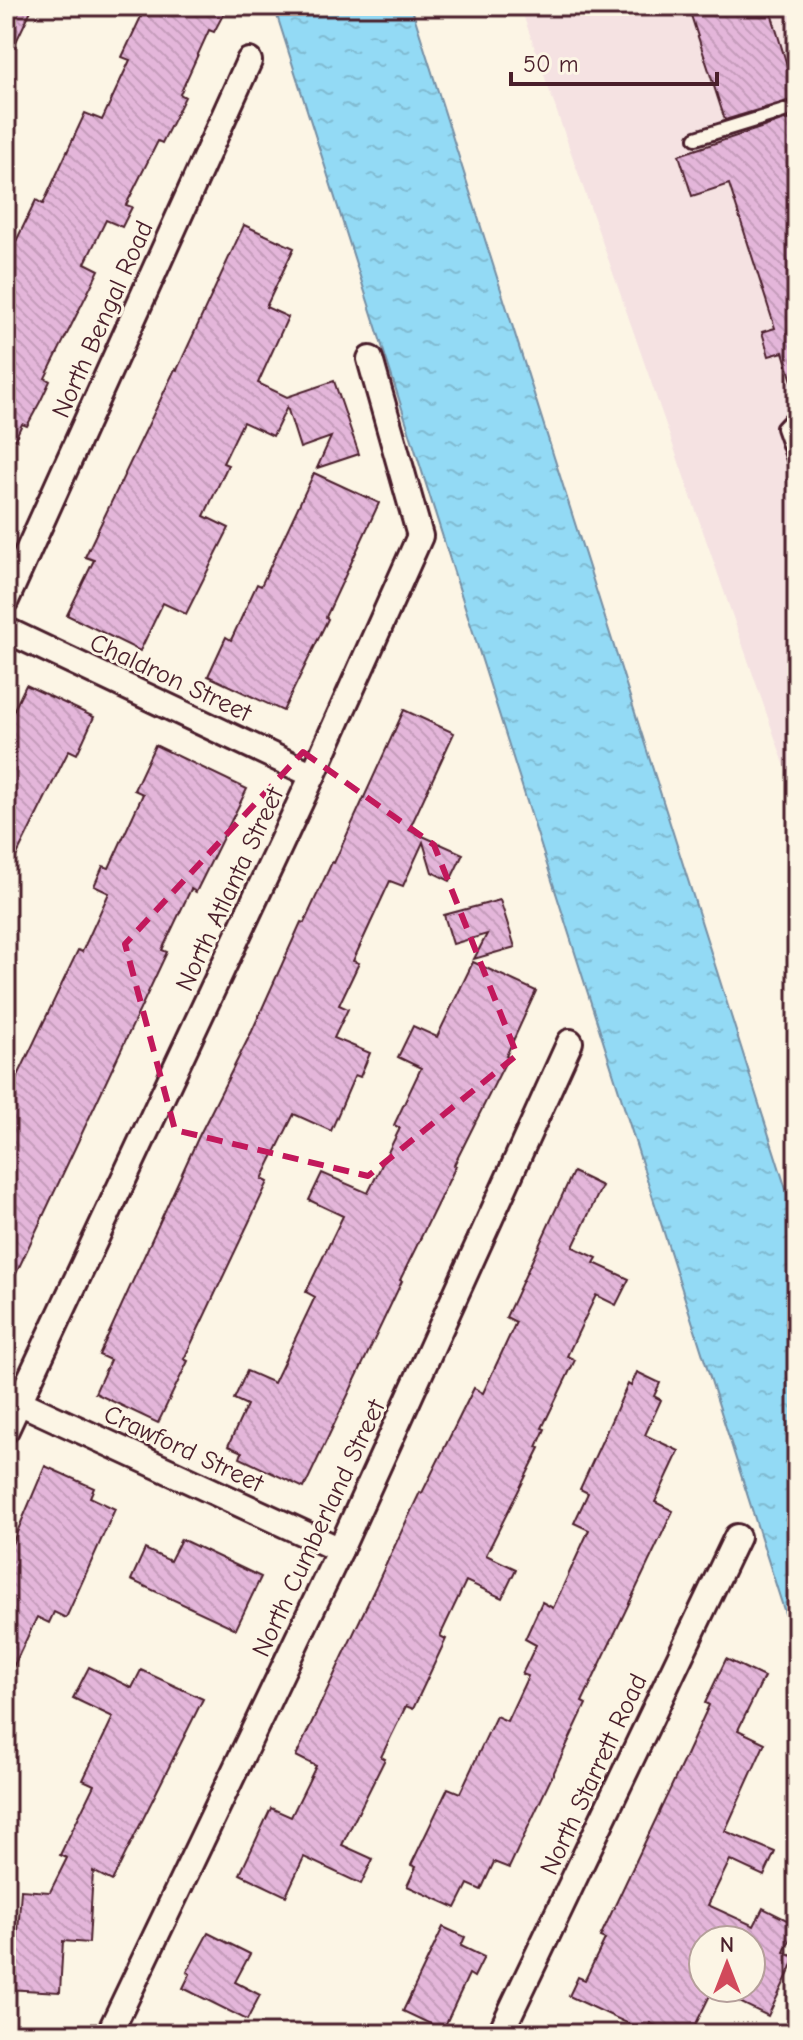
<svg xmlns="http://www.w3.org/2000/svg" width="803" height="2040" viewBox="0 0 803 2040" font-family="'Comic Neue',sans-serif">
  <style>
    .built { fill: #f5e2e2 }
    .water { fill: url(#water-ripples); stroke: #768fa4; stroke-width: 2 }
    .building { fill: url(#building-back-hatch); stroke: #4a1f2b; stroke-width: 2; fill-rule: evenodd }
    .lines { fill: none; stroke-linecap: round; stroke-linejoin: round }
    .service-casing { stroke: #4a1f2b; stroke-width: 18 }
    .minor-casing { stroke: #4a1f2b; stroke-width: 30 }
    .service { stroke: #fcf5e5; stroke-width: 12 }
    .minor { stroke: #fcf5e5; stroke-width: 24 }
    .marked { fill: none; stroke: #c2185b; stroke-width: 6; stroke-dasharray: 16 10; stroke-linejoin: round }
    .labels { text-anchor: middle; stroke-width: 6; stroke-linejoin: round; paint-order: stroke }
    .street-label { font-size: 26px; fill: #4a1f2b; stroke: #fcf5e5 }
  </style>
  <defs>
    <pattern id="water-ripples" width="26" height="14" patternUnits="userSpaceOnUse" patternTransform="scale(2)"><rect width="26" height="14" fill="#93daf5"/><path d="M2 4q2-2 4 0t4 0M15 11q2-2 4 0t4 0" fill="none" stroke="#80bbd2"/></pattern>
    <pattern id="building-back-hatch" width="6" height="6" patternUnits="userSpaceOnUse" patternTransform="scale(2)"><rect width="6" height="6" fill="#e4b6da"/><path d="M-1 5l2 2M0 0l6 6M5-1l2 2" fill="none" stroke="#c59cbb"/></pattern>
  </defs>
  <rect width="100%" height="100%" fill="#fcf5e5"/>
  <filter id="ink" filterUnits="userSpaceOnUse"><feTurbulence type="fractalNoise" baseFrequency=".0125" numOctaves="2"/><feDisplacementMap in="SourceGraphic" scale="16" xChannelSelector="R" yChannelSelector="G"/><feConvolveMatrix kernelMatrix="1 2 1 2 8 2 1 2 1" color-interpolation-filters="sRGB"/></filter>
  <g filter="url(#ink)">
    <path class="built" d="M520 6H797V801Z"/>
    <path class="water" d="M274 6H411L797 1224V1651Z"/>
    <g class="building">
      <path d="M6 6H33L6 63Z"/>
      <path d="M146 6H210L224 13 214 32 209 30 180 94 185 97 162 143 158 141 126 205 132 207 122 227 106 220 85 263 99 270 45 378 50 381 41 400 27 426 22 424 6 458V262L36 200 43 204 85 113 102 120 130 60 122 57Z"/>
      <path d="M688 6H769L797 98 725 120Z"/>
      <path d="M797 116V381H792L783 352 769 356 762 332 775 328 729 184 692 196 679 155Z"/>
      <path d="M244 225 294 248 266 307 288 317 258 383 287 397 334 381 359 454 317 468 331 437 300 448 287 407 273 436 243 422 223 463 228 465 204 516 229 528 186 614 163 603 140 651 67 615 94 560 85 557 175 369 177 370Z"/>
      <path d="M314 473 379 503 326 617 328 619 283 711 208 676 226 637 231 640 257 584 261 586Z"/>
      <path d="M26 685 94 717 77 754 69 750 6 877V726Z"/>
      <path d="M404 710 454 733 409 830 463 854 450 881 432 872 423 842 403 886 390 881 353 961 359 963 339 1005 348 1009 334 1038 370 1053 360 1077 355 1075 331 1131 294 1114 262 1179 268 1182 184 1359 188 1361 158 1423 95 1393 110 1360 99 1355 199 1136 252 1031 301 922 304 923 332 862 334 863Z"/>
      <path d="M155 745 247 789 196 892 191 889 162 950 167 952 6 1295V1101L78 950 82 952 109 893 94 886 103 866 109 868 143 794 134 790Z"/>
      <path d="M500 900 515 947 474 959 487 934 453 944 444 915Z"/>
      <path d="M473 962 536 991 506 1056 508 1057 454 1165 456 1166 400 1280 402 1281 304 1488 240 1458 242 1452 228 1446 247 1405 234 1399 247 1371 274 1383 315 1297 306 1292 343 1216 309 1200 322 1173 368 1193 400 1128 394 1125 421 1068 398 1057 413 1026 437 1037Z"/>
      <path d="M573 1172 602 1186 573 1247 597 1258 594 1263 629 1279 616 1305 596 1295 567 1356 575 1360 542 1428 545 1429 537 1447 540 1448 486 1555 516 1569 502 1598 466 1581 440 1636 446 1639 413 1709 406 1706 381 1757 385 1759 342 1845 373 1859 361 1884 304 1857 286 1896 240 1874 271 1808 291 1817 316 1766 296 1756 420 1492 422 1493 474 1388 483 1393 516 1322 506 1317Z"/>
      <path d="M637 1372 660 1383 654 1396 661 1400 645 1435 679 1451 655 1502 673 1511 582 1702 586 1704 509 1868 494 1862 481 1890 468 1884 456 1908 407 1886 416 1867 411 1865 448 1788 460 1793 496 1716 507 1721 528 1676 522 1674 536 1645 525 1639 542 1602 553 1608 589 1530 574 1523 588 1493 580 1489 628 1384 631 1386Z"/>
      <path d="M45 1466 94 1488 90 1497 115 1509 66 1618 54 1612 49 1623 37 1617 6 1682V1542L12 1544Z"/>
      <path d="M181 1539 261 1577 236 1629 131 1580 145 1549 170 1561Z"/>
      <path d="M726 1659 764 1677 738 1730 765 1743 725 1831 775 1852 764 1876 730 1860 708 1905 754 1926 763 1908 797 1925 784 1952 796 1958 768 2016 713 1989 691 2034H673L650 2023 646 2032 569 1996 578 1977 585 1980 605 1939 600 1937 681 1766 709 1705 705 1703ZM703 1940H751V1988H703Z"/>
      <path d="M89 1667 132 1688 141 1670 203 1699 112 1881 93 1871 89 1943 63 1941 60 1992 6 1989V1945L17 1946 21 1890 50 1892 67 1858 60 1855 94 1785 83 1780 113 1717 73 1698Z"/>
      <path d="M443 1927 465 1937 461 1946 484 1957 474 1977 469 1974 443 2030 403 2011Z"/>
      <path d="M208 1933 250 1954 235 1982 260 1995 247 2020 183 1988 190 1974 187 1972Z"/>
    </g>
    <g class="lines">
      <defs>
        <g id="service">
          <path d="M696 138 797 107"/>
          <path d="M797 413 783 428 797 468"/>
        </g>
        <g id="minor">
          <path d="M6 600 249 61"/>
          <path d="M6 630 313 775"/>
          <path d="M6 1396 340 1550"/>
          <path d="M6 1430 313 775 420 536 370 359"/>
          <path d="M109 2034 340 1550 570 1042"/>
          <path d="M500 2034 737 1537"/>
        </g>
      </defs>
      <use href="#service" class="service-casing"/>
      <use href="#minor" class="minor-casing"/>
      <use href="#service" class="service"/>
      <use href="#minor" class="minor"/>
    </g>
  </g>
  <path class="marked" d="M303 752 434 845 517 1055 368 1176 175 1130 125 944Z"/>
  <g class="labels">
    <g class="street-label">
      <text transform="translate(102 319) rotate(-66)" y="9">North Bengal Road</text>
      <text transform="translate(171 677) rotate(25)" y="9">Chaldron Street</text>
      <text transform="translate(229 889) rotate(-65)" y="9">North Atlanta Street</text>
      <text transform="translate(184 1448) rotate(25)" y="9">Crawford Street</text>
      <text transform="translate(318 1528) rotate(-65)" y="9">North Cumberland Street</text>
      <text transform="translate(593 1774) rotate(-65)" y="9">North Starrett Road</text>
    </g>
  </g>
  <rect width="803" height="2040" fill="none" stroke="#fcf5e5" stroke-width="32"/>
  <rect x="16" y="16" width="771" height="2008" fill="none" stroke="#4a1f2b" stroke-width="3" filter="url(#ink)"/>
  <g transform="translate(727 1964)"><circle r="38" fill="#fcf5e5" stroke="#b59f9b" stroke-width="2"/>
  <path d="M0-6L14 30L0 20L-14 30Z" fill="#d1495b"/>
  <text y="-12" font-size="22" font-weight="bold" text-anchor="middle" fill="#4a1f2b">N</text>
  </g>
  <path d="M511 72v12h206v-12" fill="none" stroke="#4a1f2b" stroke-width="4"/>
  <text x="523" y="72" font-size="24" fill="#4a1f2b" stroke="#fcf5e5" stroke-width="6" paint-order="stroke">50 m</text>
</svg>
